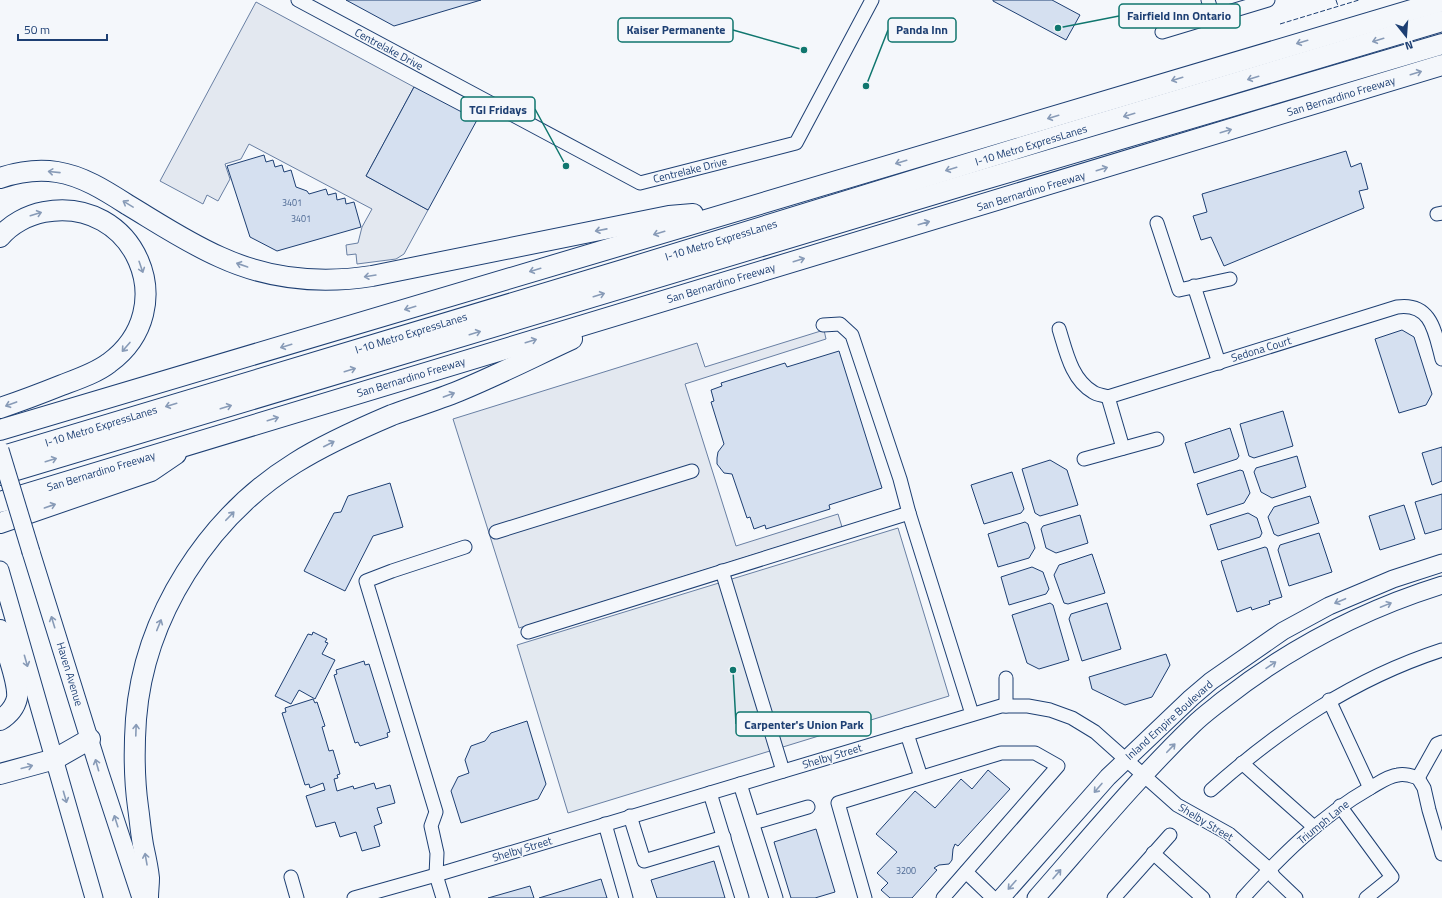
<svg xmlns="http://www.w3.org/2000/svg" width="1442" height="898" viewBox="0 0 1442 898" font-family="'Titillium Web',sans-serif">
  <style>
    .green { fill: #e3e9f0; stroke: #687fa3 }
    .parking { fill: #e3e8f0; stroke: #687fa3 }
    .building { fill: #d5e0f0; stroke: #1d3f73 }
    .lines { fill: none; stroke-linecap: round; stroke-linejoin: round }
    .minor-casing { stroke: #1d3f73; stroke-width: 15 }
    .major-casing { stroke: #1d3f73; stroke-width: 19 }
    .highway-casing { stroke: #1d3f73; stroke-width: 22 }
    .minor { stroke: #f4f7fb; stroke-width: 13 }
    .major { stroke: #f4f7fb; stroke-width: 17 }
    .highway { stroke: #f4f7fb; stroke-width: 20 }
    .major-bridge-casing { stroke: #1d3f73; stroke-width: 19; stroke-linecap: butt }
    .major-bridge { stroke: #f4f7fb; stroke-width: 17 }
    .fence { stroke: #1d3f73; stroke-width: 1; stroke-dasharray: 5 2; stroke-linecap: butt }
    .oneway { stroke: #889bb7 }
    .labels { text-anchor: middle; stroke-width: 3; stroke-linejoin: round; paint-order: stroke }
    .number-label { font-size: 9px; fill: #4b6792 }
    .street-label { font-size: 11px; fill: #1d3f73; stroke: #f4f7fb }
    .leader { fill: none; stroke: #0f766e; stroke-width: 1.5 }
    .callout-dot { fill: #0f766e; stroke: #f4f7fb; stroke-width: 1.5 }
    .callout { fill: #f4f7fb; stroke: #0f766e; stroke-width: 1.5 }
    .callout-label { font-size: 12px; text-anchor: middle; font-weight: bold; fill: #1d3f73 }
  </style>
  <rect width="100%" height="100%" fill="#f4f7fb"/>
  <path class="green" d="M898 528 949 696 568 813 517 645Z"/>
  <g class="parking">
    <path d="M256 2 414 87 366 176 428 210 404 254 396 259 357 264 356 254 347 255 346 245 358 243 362 227 372 209 249 144 241 159 225 164 230 179 218 201 207 195 203 204 160 181Z"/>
    <path d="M824 330 826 339 685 384 736 546 838 514 842 527 519 628 453 419 697 343 705 367Z"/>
  </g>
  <g class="building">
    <path d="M346 0H481L394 26Z"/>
    <path d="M993 0H1052L1080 15 1066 40 993 1Z"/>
    <path d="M414 87 477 120 428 210 366 176Z"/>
    <path d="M1346 151 1351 167 1361 163 1368 189 1359 191 1364 208 1224 266 1211 237 1201 240 1193 216 1207 212 1202 194Z"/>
    <path d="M264 155 266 162 273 160 275 167 282 165 284 172 291 170 296 187 307 191 309 194 326 189 328 195 336 193 337 200 345 198 346 204 354 202 361 227 277 251 250 237 227 166Z"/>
    <path d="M1402 330 1414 337 1432 394 1426 405 1399 413 1375 339Z"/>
    <path d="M839 351 882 488 829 505 830 509 766 529 765 525 754 529 750 517 747 518 732 474 724 473 717 464V458L718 452 724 444 711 402 714 401 711 390 722 386 721 383 785 363 787 367Z"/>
    <path d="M1283 411 1293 446 1254 458 1249 456 1240 424Z"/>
    <path d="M1230 428 1239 456 1237 459 1194 473 1185 443Z"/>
    <path d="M1442 447V481L1432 485 1422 453Z"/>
    <path d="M1297 456 1306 487 1272 498 1261 492 1254 472 1256 468Z"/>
    <path d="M1050 460 1067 470 1078 505 1040 516 1035 513 1022 469Z"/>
    <path d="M1240 470 1243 471 1250 493 1244 503 1207 515 1197 484Z"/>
    <path d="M1012 472 1024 509 1021 513 984 524 971 485Z"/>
    <path d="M390 483 403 527 373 536 345 591 304 571 334 513 341 512 348 496Z"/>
    <path d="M1442 494V529L1425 534 1415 502Z"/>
    <path d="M1310 496 1319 523 1278 536 1274 534 1268 517 1274 507Z"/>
    <path d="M1404 505 1415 539 1380 550 1369 516Z"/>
    <path d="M1248 513 1257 518 1262 533 1260 537 1218 550 1210 525Z"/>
    <path d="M1080 515 1088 543 1056 553 1046 548 1041 529 1043 526Z"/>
    <path d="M1025 522 1028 524 1035 548 1029 558 998 567 988 534Z"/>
    <path d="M1319 533 1332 572 1289 586 1278 550 1280 545Z"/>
    <path d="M1265 547 1267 548 1282 597 1269 601 1270 604 1252 610 1251 607 1237 612 1221 561Z"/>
    <path d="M1092 554 1105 593 1068 604 1064 603 1054 575 1059 565Z"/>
    <path d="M1032 567 1043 572 1049 589 1046 594 1009 605 1001 577Z"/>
    <path d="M1050 603 1053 605 1069 660 1039 669 1027 663 1012 615Z"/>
    <path d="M1107 603 1121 649 1082 661 1069 619 1071 614Z"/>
    <path d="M313 632 327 639 325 642 328 643 322 654 335 660 315 699 299 690 291 704 275 696 308 634 312 635Z"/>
    <path d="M1166 654 1170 665 1152 697 1125 705 1092 689 1089 677Z"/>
    <path d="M364 661 365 665 369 664 390 732 387 733 388 737 360 746 358 742 355 743 334 675 337 674 336 670Z"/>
    <path d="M313 699 315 703 317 702 325 726 322 727 329 751 333 750 340 774 337 775 338 778 334 779 337 791 353 786 354 789 374 783 376 789 390 785 395 803 377 808 382 823 374 826 380 846 362 851 356 832 340 837 335 822 316 827 306 796 325 790 323 783 310 788 309 784 305 785 282 713 286 712 285 708Z"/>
    <path d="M527 721 546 784 538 799 461 823 451 791 458 777 469 773 465 760 471 746 485 741 491 733Z"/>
    <path d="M988 770 1010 789 958 846 955 844 953 849 952 860 949 864 939 865 934 868 937 870 912 898H890L881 890 888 883 877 873 897 852 876 834 915 791 935 808 961 779 972 789Z"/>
    <path d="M816 829 835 892 815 898H791L774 842Z"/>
    <path d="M714 861 725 898H657L651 880Z"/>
    <path d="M601 879 607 898H539Z"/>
    <path d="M530 886 534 898H488Z"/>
  </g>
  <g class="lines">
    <defs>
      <g id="minor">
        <path d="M298 0 640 183 796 143 872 0"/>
        <path d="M1208 0 1213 16"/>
        <path d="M1162 32 1268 0"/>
        <path d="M1437 214 1442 213"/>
        <path d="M1157 223 1179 290 1230 279"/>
        <path d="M1194 286 1219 363"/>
        <path d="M823 325 840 324 852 335 900 479 909 513"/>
        <path d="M1059 329C1066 351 1071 379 1093 392 1097 395 1103 395 1108 397"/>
        <path d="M1108 397 1397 307C1432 302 1435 333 1442 359"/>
        <path d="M1108 397 1123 448"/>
        <path d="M1084 459 1157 439"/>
        <path d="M496 532 692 471"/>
        <path d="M722 571 783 771"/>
        <path d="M528 632 909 513 972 714"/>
        <path d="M1006 678V706"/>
        <path d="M1329 700 1370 788"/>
        <path d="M907 734 921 777"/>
        <path d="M1242 763 1314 827"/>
        <path d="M1418 778 1424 788 1429 810 1442 854"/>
        <path d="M1418 778 1437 744 1442 742"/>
        <path d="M740 784 776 898"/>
        <path d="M1211 790C1281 728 1353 679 1442 650"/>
        <path d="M710 793 742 898"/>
        <path d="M1340 806 1392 877 1366 898"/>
        <path d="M630 816 644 861 724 837"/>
        <path d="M753 823 808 807"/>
        <path d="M605 824 626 898"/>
        <path d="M1153 853 1203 898"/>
        <path d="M966 872 993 898"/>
        <path d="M291 877 297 898"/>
        <path d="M354 898 436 875 1001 706H1028L1050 710 1072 718 1095 732 1177 805 1229 834 1269 869 1274 877 1296 898"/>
        <path d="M443 898 436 875 437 853 431 826 436 812 366 581 392 571 465 547"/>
        <path d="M865 898 838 803 1001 753H1035L1058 766 943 898"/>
        <path d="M1114 898 1170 835"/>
        <path d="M1243 898C1281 856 1321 816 1370 788 1379 783 1388 776 1398 775 1405 773 1412 776 1418 778"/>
      </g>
      <g id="major">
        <path d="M31 552 99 770 141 898"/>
        <path d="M0 570 94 898"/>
        <path d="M1001 898 1108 777 1191 698 1211 681 1283 631 1329 606 1393 579 1442 563"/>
        <path d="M1036 898C1087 840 1137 779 1193 725 1202 716 1213 708 1223 700 1289 648 1362 610 1442 585"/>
      </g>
      <g id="highway">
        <path d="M0 178C18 172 38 169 57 172 83 176 106 191 128 205 158 223 188 243 220 257 268 279 321 284 372 276L669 216 693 214"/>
        <path d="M0 237C11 224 28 215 44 212 134 195 184 308 109 363 96 373 78 379 62 385 42 393 21 401 0 408"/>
        <path d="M0 430 1442 1"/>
        <path d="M0 457 626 269 1051 138 1442 21"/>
        <path d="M0 475 968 184 1442 44"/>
        <path d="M0 502 1442 65"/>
        <path d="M0 523 151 471 176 454"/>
        <path d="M0 630C5 648 19 681 17 698 15 707 8 715 0 720"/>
        <path d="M0 774 55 759 90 739"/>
        <path d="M148 898C148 891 149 885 149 878 148 869 146 859 144 850 141 836 140 821 138 807 134 778 134 748 136 719 144 616 208 517 295 463 325 444 359 429 392 415 414 407 437 400 459 391 498 375 535 356 572 339"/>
      </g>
    </defs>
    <use href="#minor" class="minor-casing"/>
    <use href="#major" class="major-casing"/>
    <use href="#highway" class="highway-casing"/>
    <use href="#minor" class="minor"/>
    <use href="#major" class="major"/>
    <use href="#highway" class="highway"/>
    <defs>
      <path id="major-bridge" d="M0 450 31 552"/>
    </defs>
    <use href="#major-bridge" class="major-bridge-casing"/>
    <use href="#major-bridge" class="major-bridge"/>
    <g class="fence">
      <path d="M1336 0 1338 6"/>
      <path d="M1280 24 1359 0"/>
    </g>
  </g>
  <defs><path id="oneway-shaft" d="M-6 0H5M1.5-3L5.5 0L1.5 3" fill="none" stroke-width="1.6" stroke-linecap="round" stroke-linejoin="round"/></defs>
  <g class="oneway">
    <use href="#oneway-shaft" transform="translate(1378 40) rotate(163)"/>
    <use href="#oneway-shaft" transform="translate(1302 42) rotate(163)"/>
    <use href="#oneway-shaft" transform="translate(1416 73) rotate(-17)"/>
    <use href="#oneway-shaft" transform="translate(1253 78) rotate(163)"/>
    <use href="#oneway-shaft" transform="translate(1177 79) rotate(163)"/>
    <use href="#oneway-shaft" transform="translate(1129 115) rotate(163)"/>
    <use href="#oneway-shaft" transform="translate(1053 117) rotate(163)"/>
    <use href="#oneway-shaft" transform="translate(1226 131) rotate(-17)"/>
    <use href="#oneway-shaft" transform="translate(901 162) rotate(163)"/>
    <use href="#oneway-shaft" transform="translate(951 169) rotate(163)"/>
    <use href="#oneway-shaft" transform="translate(1102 169) rotate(-17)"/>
    <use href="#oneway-shaft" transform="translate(54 172) rotate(-174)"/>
    <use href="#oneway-shaft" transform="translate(128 204) rotate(-149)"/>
    <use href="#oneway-shaft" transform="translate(36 214) rotate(-17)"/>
    <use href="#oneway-shaft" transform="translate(924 223) rotate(-16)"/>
    <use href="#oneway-shaft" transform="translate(601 230) rotate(169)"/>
    <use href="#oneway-shaft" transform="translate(659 233) rotate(163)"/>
    <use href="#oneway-shaft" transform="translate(799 260) rotate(-17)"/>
    <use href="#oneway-shaft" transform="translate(242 265) rotate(-161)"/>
    <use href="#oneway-shaft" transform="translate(141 267) rotate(71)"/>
    <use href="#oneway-shaft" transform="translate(535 270) rotate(163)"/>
    <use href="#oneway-shaft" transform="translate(370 276) rotate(171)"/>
    <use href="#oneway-shaft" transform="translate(599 295) rotate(-17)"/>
    <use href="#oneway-shaft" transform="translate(410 308) rotate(163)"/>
    <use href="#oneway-shaft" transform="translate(475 333) rotate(-17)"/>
    <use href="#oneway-shaft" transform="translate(531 341) rotate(-17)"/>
    <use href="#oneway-shaft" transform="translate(286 346) rotate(163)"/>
    <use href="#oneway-shaft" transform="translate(126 347) rotate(131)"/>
    <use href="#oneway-shaft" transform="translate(350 370) rotate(-17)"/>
    <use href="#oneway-shaft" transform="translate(449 395) rotate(-20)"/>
    <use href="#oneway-shaft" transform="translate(11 404) rotate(160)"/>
    <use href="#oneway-shaft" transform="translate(171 405) rotate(163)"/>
    <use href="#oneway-shaft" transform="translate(226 407) rotate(-17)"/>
    <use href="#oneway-shaft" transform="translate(273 419) rotate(-17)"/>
    <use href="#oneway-shaft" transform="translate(329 444) rotate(-27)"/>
    <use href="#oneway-shaft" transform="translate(51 460) rotate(-17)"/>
    <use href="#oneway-shaft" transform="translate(50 506) rotate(-19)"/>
    <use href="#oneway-shaft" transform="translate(230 516) rotate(-46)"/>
    <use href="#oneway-shaft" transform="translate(1340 601) rotate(157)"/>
    <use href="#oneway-shaft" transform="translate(1386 605) rotate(-22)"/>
    <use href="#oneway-shaft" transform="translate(53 622) rotate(-107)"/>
    <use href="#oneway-shaft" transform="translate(159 625) rotate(-68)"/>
    <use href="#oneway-shaft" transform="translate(26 661) rotate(74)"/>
    <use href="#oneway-shaft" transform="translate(1271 665) rotate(-34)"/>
    <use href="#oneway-shaft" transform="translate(136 730) rotate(-88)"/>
    <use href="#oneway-shaft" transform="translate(1171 748) rotate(-46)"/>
    <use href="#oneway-shaft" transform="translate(97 765) rotate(-106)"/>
    <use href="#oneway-shaft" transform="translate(27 767) rotate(-15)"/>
    <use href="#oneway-shaft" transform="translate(1098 788) rotate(131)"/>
    <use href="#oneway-shaft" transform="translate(65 797) rotate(74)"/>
    <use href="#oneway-shaft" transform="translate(116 821) rotate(-108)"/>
    <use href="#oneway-shaft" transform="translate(146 859) rotate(-100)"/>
    <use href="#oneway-shaft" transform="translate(1057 874) rotate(-49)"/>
    <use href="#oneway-shaft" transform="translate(1012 885) rotate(132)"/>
  </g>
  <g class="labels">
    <g class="number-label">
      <text x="292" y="206">3401</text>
      <text x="301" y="222">3401</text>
      <text x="906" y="874">3200</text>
    </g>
    <g class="street-label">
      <text transform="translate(389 49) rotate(28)" y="4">Centrelake Drive</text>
      <text transform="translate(1341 96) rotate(-17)" y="4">San Bernardino Freeway</text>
      <text transform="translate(1031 145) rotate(-17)" y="4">I-10 Metro ExpressLanes</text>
      <text transform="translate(690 170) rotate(-14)" y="4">Centrelake Drive</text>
      <text transform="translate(1031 191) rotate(-17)" y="4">San Bernardino Freeway</text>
      <text transform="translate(721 240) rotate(-17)" y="4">I-10 Metro ExpressLanes</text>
      <text transform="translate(721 283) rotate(-17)" y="4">San Bernardino Freeway</text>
      <text transform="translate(411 333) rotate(-17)" y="4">I-10 Metro ExpressLanes</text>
      <text transform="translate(1261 349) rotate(-17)" y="4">Sedona Court</text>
      <text transform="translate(411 377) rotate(-17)" y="4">San Bernardino Freeway</text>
      <text transform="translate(101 426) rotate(-17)" y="4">I-10 Metro ExpressLanes</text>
      <text transform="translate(101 471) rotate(-17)" y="4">San Bernardino Freeway</text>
      <text transform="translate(70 674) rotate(73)" y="4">Haven Avenue</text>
      <text transform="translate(1169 720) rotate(-42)" y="4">Inland Empire Boulevard</text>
      <text transform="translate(832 756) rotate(-17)" y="4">Shelby Street</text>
      <text transform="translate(1206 822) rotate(31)" y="4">Shelby Street</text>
      <text transform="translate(1323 822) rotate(-39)" y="4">Triumph Lane</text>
      <text transform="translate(522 849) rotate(-17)" y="4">Shelby Street</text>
    </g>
  </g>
  <path class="leader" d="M1058 28L1119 16M804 50L733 30M866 86L888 30M566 166L535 109M733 670L736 724"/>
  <g class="callout-dot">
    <circle cx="1058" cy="28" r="4"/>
    <circle cx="804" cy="50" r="4"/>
    <circle cx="866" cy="86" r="4"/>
    <circle cx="566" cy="166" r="4"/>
    <circle cx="733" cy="670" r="4"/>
  </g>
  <g class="callout">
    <rect x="1119" y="4" width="121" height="24" rx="4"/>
    <rect x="618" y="18" width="115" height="24" rx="4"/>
    <rect x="888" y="18" width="68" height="24" rx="4"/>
    <rect x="461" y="97" width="74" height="24" rx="4"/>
    <rect x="736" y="712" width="135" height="24" rx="4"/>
  </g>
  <g class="callout-label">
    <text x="1179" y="20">Fairfield Inn Ontario</text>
    <text x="676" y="34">Kaiser Permanente</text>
    <text x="922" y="34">Panda Inn</text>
    <text x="498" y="114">TGI Fridays</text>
    <text x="804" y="729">Carpenter's Union Park</text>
  </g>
  <g transform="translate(1406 36) rotate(163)" stroke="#f4f7fb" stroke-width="3" paint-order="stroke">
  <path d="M0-3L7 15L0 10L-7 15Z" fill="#1d3f73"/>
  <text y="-6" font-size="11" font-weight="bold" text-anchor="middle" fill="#1d3f73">N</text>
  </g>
  <path d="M18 34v6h89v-6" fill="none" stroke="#1d3f73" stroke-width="2"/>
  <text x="24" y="34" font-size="12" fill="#1d3f73" stroke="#f4f7fb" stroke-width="3" paint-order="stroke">50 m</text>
</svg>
